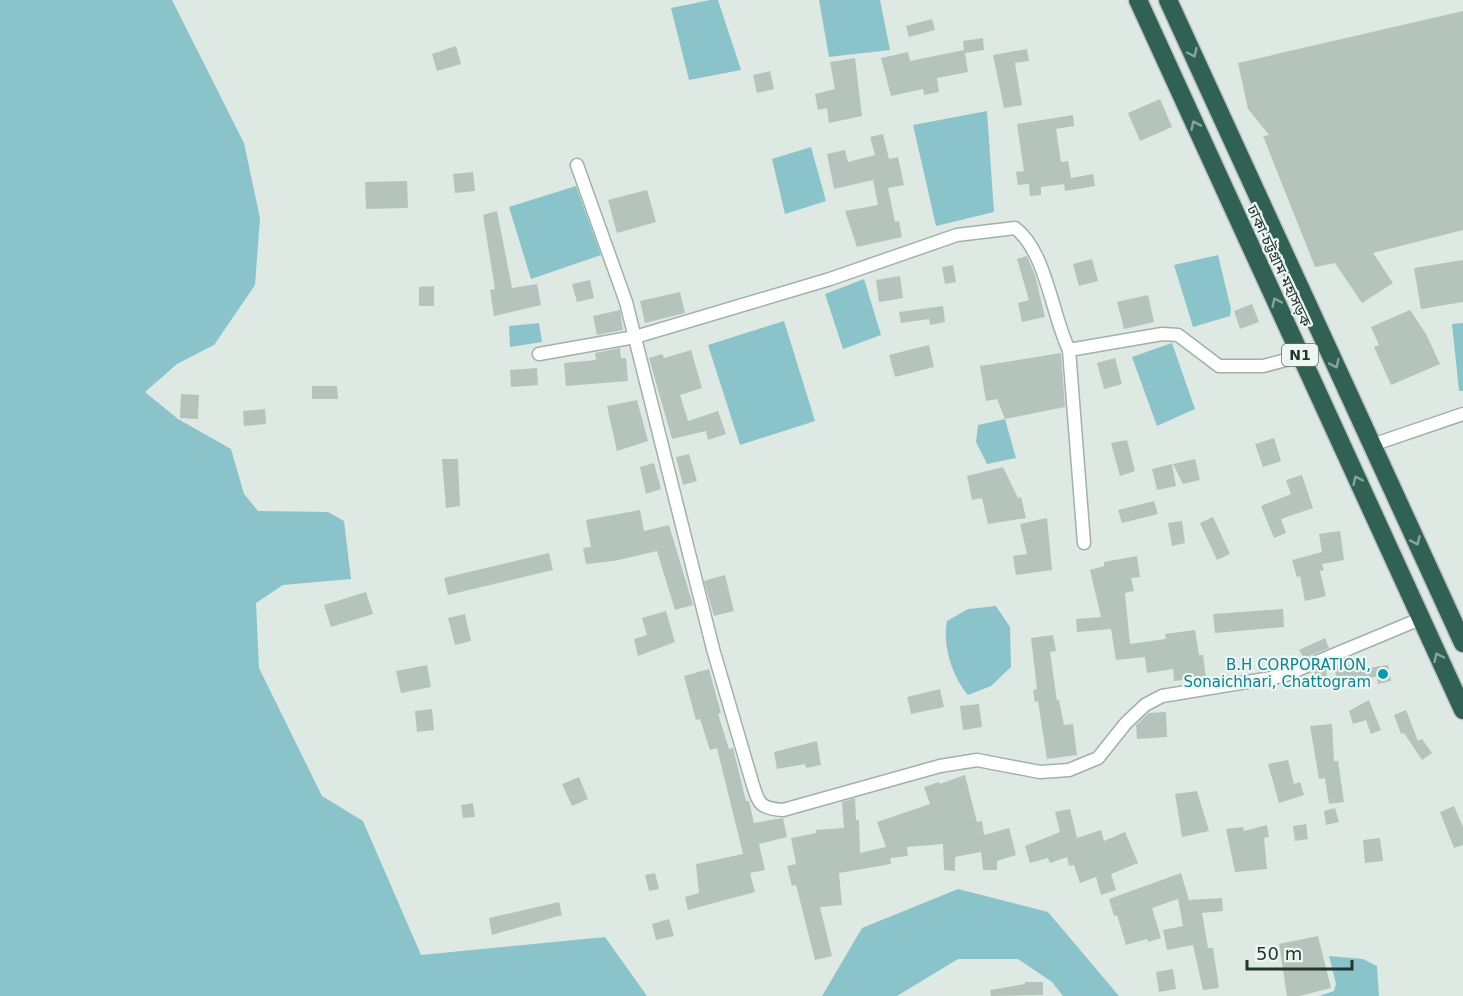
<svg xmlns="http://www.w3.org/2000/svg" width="1463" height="996" viewBox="0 0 1463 996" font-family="'DejaVu Sans','Noto Sans Bengali',sans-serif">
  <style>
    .water { fill: #8ac4ca }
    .building { fill: #b4c3bc }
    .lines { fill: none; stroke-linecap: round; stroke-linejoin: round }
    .street-casing { stroke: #a2b0aa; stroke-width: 15 }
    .highway-casing { stroke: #bcc3c1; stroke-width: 21 }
    .street { stroke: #fff; stroke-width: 12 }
    .highway { stroke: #306154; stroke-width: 18 }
    .oneway { stroke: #86a49b }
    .culture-dot { fill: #0f9aa8; stroke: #eef6f2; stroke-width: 2 }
    .labels { text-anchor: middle; stroke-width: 4.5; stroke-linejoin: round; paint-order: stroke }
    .shield { fill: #eef6f2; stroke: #5e706a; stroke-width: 1.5 }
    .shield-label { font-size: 14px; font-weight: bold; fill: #213730 }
    .street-label { font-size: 15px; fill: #213730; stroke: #eef6f2 }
    .culture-label { font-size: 15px; fill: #0d838f; stroke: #eef6f2; text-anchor: end }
  </style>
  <rect width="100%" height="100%" fill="#dfe9e4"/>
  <g class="water">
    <path d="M0 0H172L244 143 260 218 255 285 214 345 177 364 145 392 178 419 231 449 244 494 258 511 328 512 344 521 351 579 283 585 256 603 259 668 322 796 363 821 421 955 605 937 647 996H0Z"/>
    <path d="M710 0H718L741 70 689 80 671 8Z"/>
    <path d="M819 0H880L890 50 829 57Z"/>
    <path d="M987 111 994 212 936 226 913 125Z"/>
    <path d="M811 147 826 201 785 214 772 159Z"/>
    <path d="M576 186 601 255 531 279 509 207Z"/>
    <path d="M1218 255 1231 309 1230 316 1193 327 1174 265Z"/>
    <path d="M864 279 881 335 843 349 825 294Z"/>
    <path d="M784 321 815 421 740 445 708 345Z"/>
    <path d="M539 323 542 342 510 347 509 326Z"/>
    <path d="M1463 323V391H1459L1452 324Z"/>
    <path d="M1172 343 1195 409 1157 426 1132 357Z"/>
    <path d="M1005 419 1016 458 987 464 976 442 978 425Z"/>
    <path d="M996 606 1010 627 1011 667 991 686 968 695C952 677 942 644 947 621L968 609Z"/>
    <path d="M958 889 1048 912 1119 996H1063L1052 982 1018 959H958L897 996H822L862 928Z"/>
    <path d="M1329 956 1363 959 1377 966 1379 996H1319L1334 991 1336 984Z"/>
  </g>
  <g class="building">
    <path d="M1463 11V230L1373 253 1393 283 1362 303 1335 263 1315 267 1263 136 1269 135 1248 109 1238 63Z"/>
    <path d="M932 19 935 30 909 37 906 26Z"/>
    <path d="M983 38 984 50 965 53 968 72 937 78 939 92 924 95 923 89 891 96 881 58 908 52 910 61 964 50 963 41Z"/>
    <path d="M456 46 461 64 437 71 432 54Z"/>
    <path d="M1027 49 1029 61 1015 63 1022 105 1004 108 993 55Z"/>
    <path d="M855 58 862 116 829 123 827 108 818 110 815 94 835 89 830 62Z"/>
    <path d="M770 71 774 89 757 93 753 75Z"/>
    <path d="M1160 99 1172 127 1140 141 1128 113Z"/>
    <path d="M1073 115 1074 126 1056 129 1061 162 1068 161 1071 178 1093 174 1095 186 1065 191 1064 184 1041 187V195L1030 196 1029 184 1018 185 1016 172 1024 171 1017 124Z"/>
    <path d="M883 134 889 159 898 157 904 185 888 188 895 222 899 221 902 237 857 247 845 211 878 205 873 180 834 189 827 154 845 150 848 162 875 155 870 137Z"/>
    <path d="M473 172 475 191 455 193 453 174Z"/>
    <path d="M407 181 408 208 366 209 365 182Z"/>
    <path d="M647 190 656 222 617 233 608 200Z"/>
    <path d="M497 211 512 288 537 284 541 305 494 316 490 290 495 289 483 215Z"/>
    <path d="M1027 256 1035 275 1045 317 1022 322 1018 303 1029 300 1017 259Z"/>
    <path d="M1092 259 1098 281 1079 286 1073 264Z"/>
    <path d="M1463 260V302L1421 309 1414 268Z"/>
    <path d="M953 265 956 282 945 284 942 267Z"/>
    <path d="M900 276 903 298 879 302 876 280Z"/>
    <path d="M590 280 594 298 577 302 572 284Z"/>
    <path d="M434 286V306H419V287Z"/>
    <path d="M680 292 685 313 645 323 640 301Z"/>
    <path d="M1148 295 1154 322 1124 329 1117 302Z"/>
    <path d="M1252 304 1259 322 1240 329 1234 311Z"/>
    <path d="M943 306 945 322 930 325 929 319 901 323 899 312Z"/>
    <path d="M620 310 623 330 597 335 593 316Z"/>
    <path d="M1410 310 1426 334 1440 364 1391 385 1374 347 1379 345 1371 327Z"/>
    <path d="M929 345 934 367 895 377 889 355Z"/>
    <path d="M620 348 621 358H626L628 381 566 386 564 363 596 360 595 353Z"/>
    <path d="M691 350 702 388 680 395 688 421 718 411 726 434 708 440 706 431 672 439 649 358 662 354 664 358Z"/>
    <path d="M1061 353 1065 407 1005 419 997 399 986 401 980 366Z"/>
    <path d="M1115 358 1122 384 1104 389 1097 363Z"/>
    <path d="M537 368 538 385 511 387 510 370Z"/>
    <path d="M312 386H337L338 399H312Z"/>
    <path d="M181 394 199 395 198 419 180 418Z"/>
    <path d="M637 400 648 441 617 451 607 406Z"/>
    <path d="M265 409 266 424 244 426 243 411Z"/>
    <path d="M1274 438 1281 461 1263 467 1255 444Z"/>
    <path d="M1127 440 1135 471 1120 476 1111 443Z"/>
    <path d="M689 454 697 481 683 485 676 457Z"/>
    <path d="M442 459H458L460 506 446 508Z"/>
    <path d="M1195 459 1200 480 1183 484 1173 464Z"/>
    <path d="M654 463 661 489 646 494 640 467Z"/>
    <path d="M1172 464 1176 486 1157 490 1152 469Z"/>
    <path d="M1003 467 1018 498 1021 497 1026 518 988 524 982 498 972 500 967 476Z"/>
    <path d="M1302 475 1313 508 1281 519 1286 533 1274 538 1261 506 1291 494 1286 480Z"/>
    <path d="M1154 501 1158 514 1122 523 1118 510Z"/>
    <path d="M640 510 644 531 669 525 693 605 675 610 657 551 614 561 586 564 583 548 591 547 586 520Z"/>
    <path d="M1213 517 1230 554 1217 560 1200 523Z"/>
    <path d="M1047 518 1052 570 1016 575 1013 556 1027 554 1020 524Z"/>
    <path d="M1182 521 1185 543 1172 546 1168 523Z"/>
    <path d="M1340 531 1344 560 1322 564 1324 570 1320 571 1326 596 1305 601 1300 576 1297 577 1292 560 1322 552 1319 534Z"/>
    <path d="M549 553 553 570 448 595 444 578Z"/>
    <path d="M1137 556 1140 577 1131 578 1134 591 1125 593 1130 644 1166 639 1165 634 1195 630 1199 655H1203L1206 678 1174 681 1173 669 1147 673 1145 657 1116 660 1111 629 1077 632 1076 619 1101 617 1090 570 1104 566V562Z"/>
    <path d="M725 575 734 611 714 616 704 581Z"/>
    <path d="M366 592 373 614 331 627 324 605Z"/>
    <path d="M1283 609 1284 627 1215 633 1213 614Z"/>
    <path d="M666 611 675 642 638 656 634 639 647 635 642 618Z"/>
    <path d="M465 614 471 641 455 645 448 618Z"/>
    <path d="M1053 635 1056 651 1050 652 1057 701 1059 700 1064 725 1073 724 1077 755 1047 759 1038 701 1035 702 1033 690 1037 689 1031 638Z"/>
    <path d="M1325 638 1329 648 1304 658 1299 650Z"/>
    <path d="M1361 664V669L1388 665 1391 681 1378 684 1377 677 1341 679 1337 678 1333 666Z"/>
    <path d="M427 665 431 687 401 693 396 671Z"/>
    <path d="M1326 667 1327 678 1315 679 1314 672Z"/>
    <path d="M709 669 721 713 718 714 729 749 733 748 746 801H749L754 823 783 818 787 837 759 844 765 870 750 873 755 892 688 910 685 897 699 893 696 864 743 854 717 748 710 750 700 719 696 720 684 676Z"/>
    <path d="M940 689 944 707 911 714 907 697Z"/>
    <path d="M1369 700 1381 730 1371 734 1366 720 1353 724 1349 711Z"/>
    <path d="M979 704 982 727 963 730 960 706Z"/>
    <path d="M432 709 434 730 417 732 415 711Z"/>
    <path d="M1406 710 1418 741 1422 739 1432 753 1422 760 1404 733 1401 734 1394 715Z"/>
    <path d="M1166 712 1167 737 1137 739 1136 725 1149 713Z"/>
    <path d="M1332 724 1334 761H1338L1344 802 1329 804 1325 778 1319 779 1310 726Z"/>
    <path d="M817 741 821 765 806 768 805 764 777 769 774 752Z"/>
    <path d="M1288 760 1294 784 1300 782 1304 795 1279 803 1268 764Z"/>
    <path d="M965 775 977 822 982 821 984 835 1009 828 1016 855 997 861V870H983L981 852 955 857V871L944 870 943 844 907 847 908 856 890 858 891 864 839 873 842 905 820 907 832 956 815 960 796 885 792 886 787 866 796 864 791 838 816 833V830L844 828 842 802 855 798 856 820H859L860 853 886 847 877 822 930 804 924 787 939 782 940 784Z"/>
    <path d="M579 777 588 799 572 806 562 784Z"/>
    <path d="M1197 791 1209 831 1182 837 1175 794Z"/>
    <path d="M473 803 475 817 463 818 461 805Z"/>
    <path d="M1454 806 1463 827V845L1454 848 1440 812Z"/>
    <path d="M1335 808 1339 822 1326 825 1324 811Z"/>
    <path d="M1070 809 1077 838 1101 830 1104 841 1125 832 1138 863 1111 874 1116 890 1101 895 1096 877 1080 883 1074 865 1069 866 1067 857 1050 863 1048 858 1030 863 1025 846 1060 832 1055 812Z"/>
    <path d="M1306 824 1308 839 1295 841 1293 826Z"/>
    <path d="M1267 825 1269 837 1264 838 1267 869 1235 872 1226 829 1243 827 1244 831Z"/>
    <path d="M1380 838 1383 861 1365 863 1363 840Z"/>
    <path d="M655 873 659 889 649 891 645 875Z"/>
    <path d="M1181 873 1189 900 1222 898 1223 911 1202 913 1208 948H1213L1219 988 1203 990 1193 945 1167 950 1163 930 1183 926 1178 899 1152 908 1161 938 1148 942 1147 939 1126 945 1117 915 1114 916 1109 899Z"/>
    <path d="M559 902 562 915 492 935 489 918Z"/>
    <path d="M669 919 674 936 656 940 652 924Z"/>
    <path d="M1318 936 1331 988 1299 996H1287L1279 944Z"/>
    <path d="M1173 969 1176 989 1159 992 1156 972Z"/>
    <path d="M1025 982H1043V995L991 996 990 990 1025 984Z"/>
  </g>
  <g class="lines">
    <defs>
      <g id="street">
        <path d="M577 165 626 302 713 649 752 782C759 804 759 808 783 810L940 766 977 760 1040 772 1069 770 1098 758 1126 723 1145 705 1162 696 1283 676 1420 619"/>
        <path d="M1069 350 1084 543"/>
        <path d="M539 354 635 337 830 279 957 235 1015 228C1046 251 1052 315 1069 350L1162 334 1178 335 1219 366H1263L1301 356"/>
        <path d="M1372 445 1463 414"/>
      </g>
      <g id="highway">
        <path d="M1138 0 1463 710"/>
        <path d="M1168 0 1463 643"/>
      </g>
    </defs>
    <use href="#street" class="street-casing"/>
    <use href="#highway" class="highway-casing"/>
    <use href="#street" class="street"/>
    <use href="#highway" class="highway"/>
  </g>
  <defs><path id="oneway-chevron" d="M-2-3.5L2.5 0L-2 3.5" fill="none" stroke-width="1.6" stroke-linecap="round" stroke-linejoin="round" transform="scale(1.5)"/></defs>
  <g class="oneway">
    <use href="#oneway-chevron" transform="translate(1193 53) rotate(65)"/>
    <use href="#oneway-chevron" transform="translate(1195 125) rotate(-114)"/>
    <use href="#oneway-chevron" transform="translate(1276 302) rotate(-115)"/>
    <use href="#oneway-chevron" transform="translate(1335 364) rotate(65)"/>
    <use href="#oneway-chevron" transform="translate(1357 480) rotate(-115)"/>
    <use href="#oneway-chevron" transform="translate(1416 541) rotate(66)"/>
    <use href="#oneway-chevron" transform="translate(1438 657) rotate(-115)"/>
  </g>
  <circle class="culture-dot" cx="1383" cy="674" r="6"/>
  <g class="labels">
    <rect class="shield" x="1282" y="344" width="36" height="22" rx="4.5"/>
    <g class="shield-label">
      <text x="1300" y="360">N1</text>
    </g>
    <g class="street-label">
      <text transform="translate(1279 266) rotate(65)" y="5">ঢাকা-চট্টগ্রাম মহাসড়ক</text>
    </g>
    <g class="culture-label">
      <text x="1371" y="670">B.H CORPORATION,<tspan x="1371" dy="17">Sonaichhari, Chattogram</tspan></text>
    </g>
  </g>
  <path d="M1247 960v9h105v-9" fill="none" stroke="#213730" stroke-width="3"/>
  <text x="1256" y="960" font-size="18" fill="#213730" stroke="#eef6f2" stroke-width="4.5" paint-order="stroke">50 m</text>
</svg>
